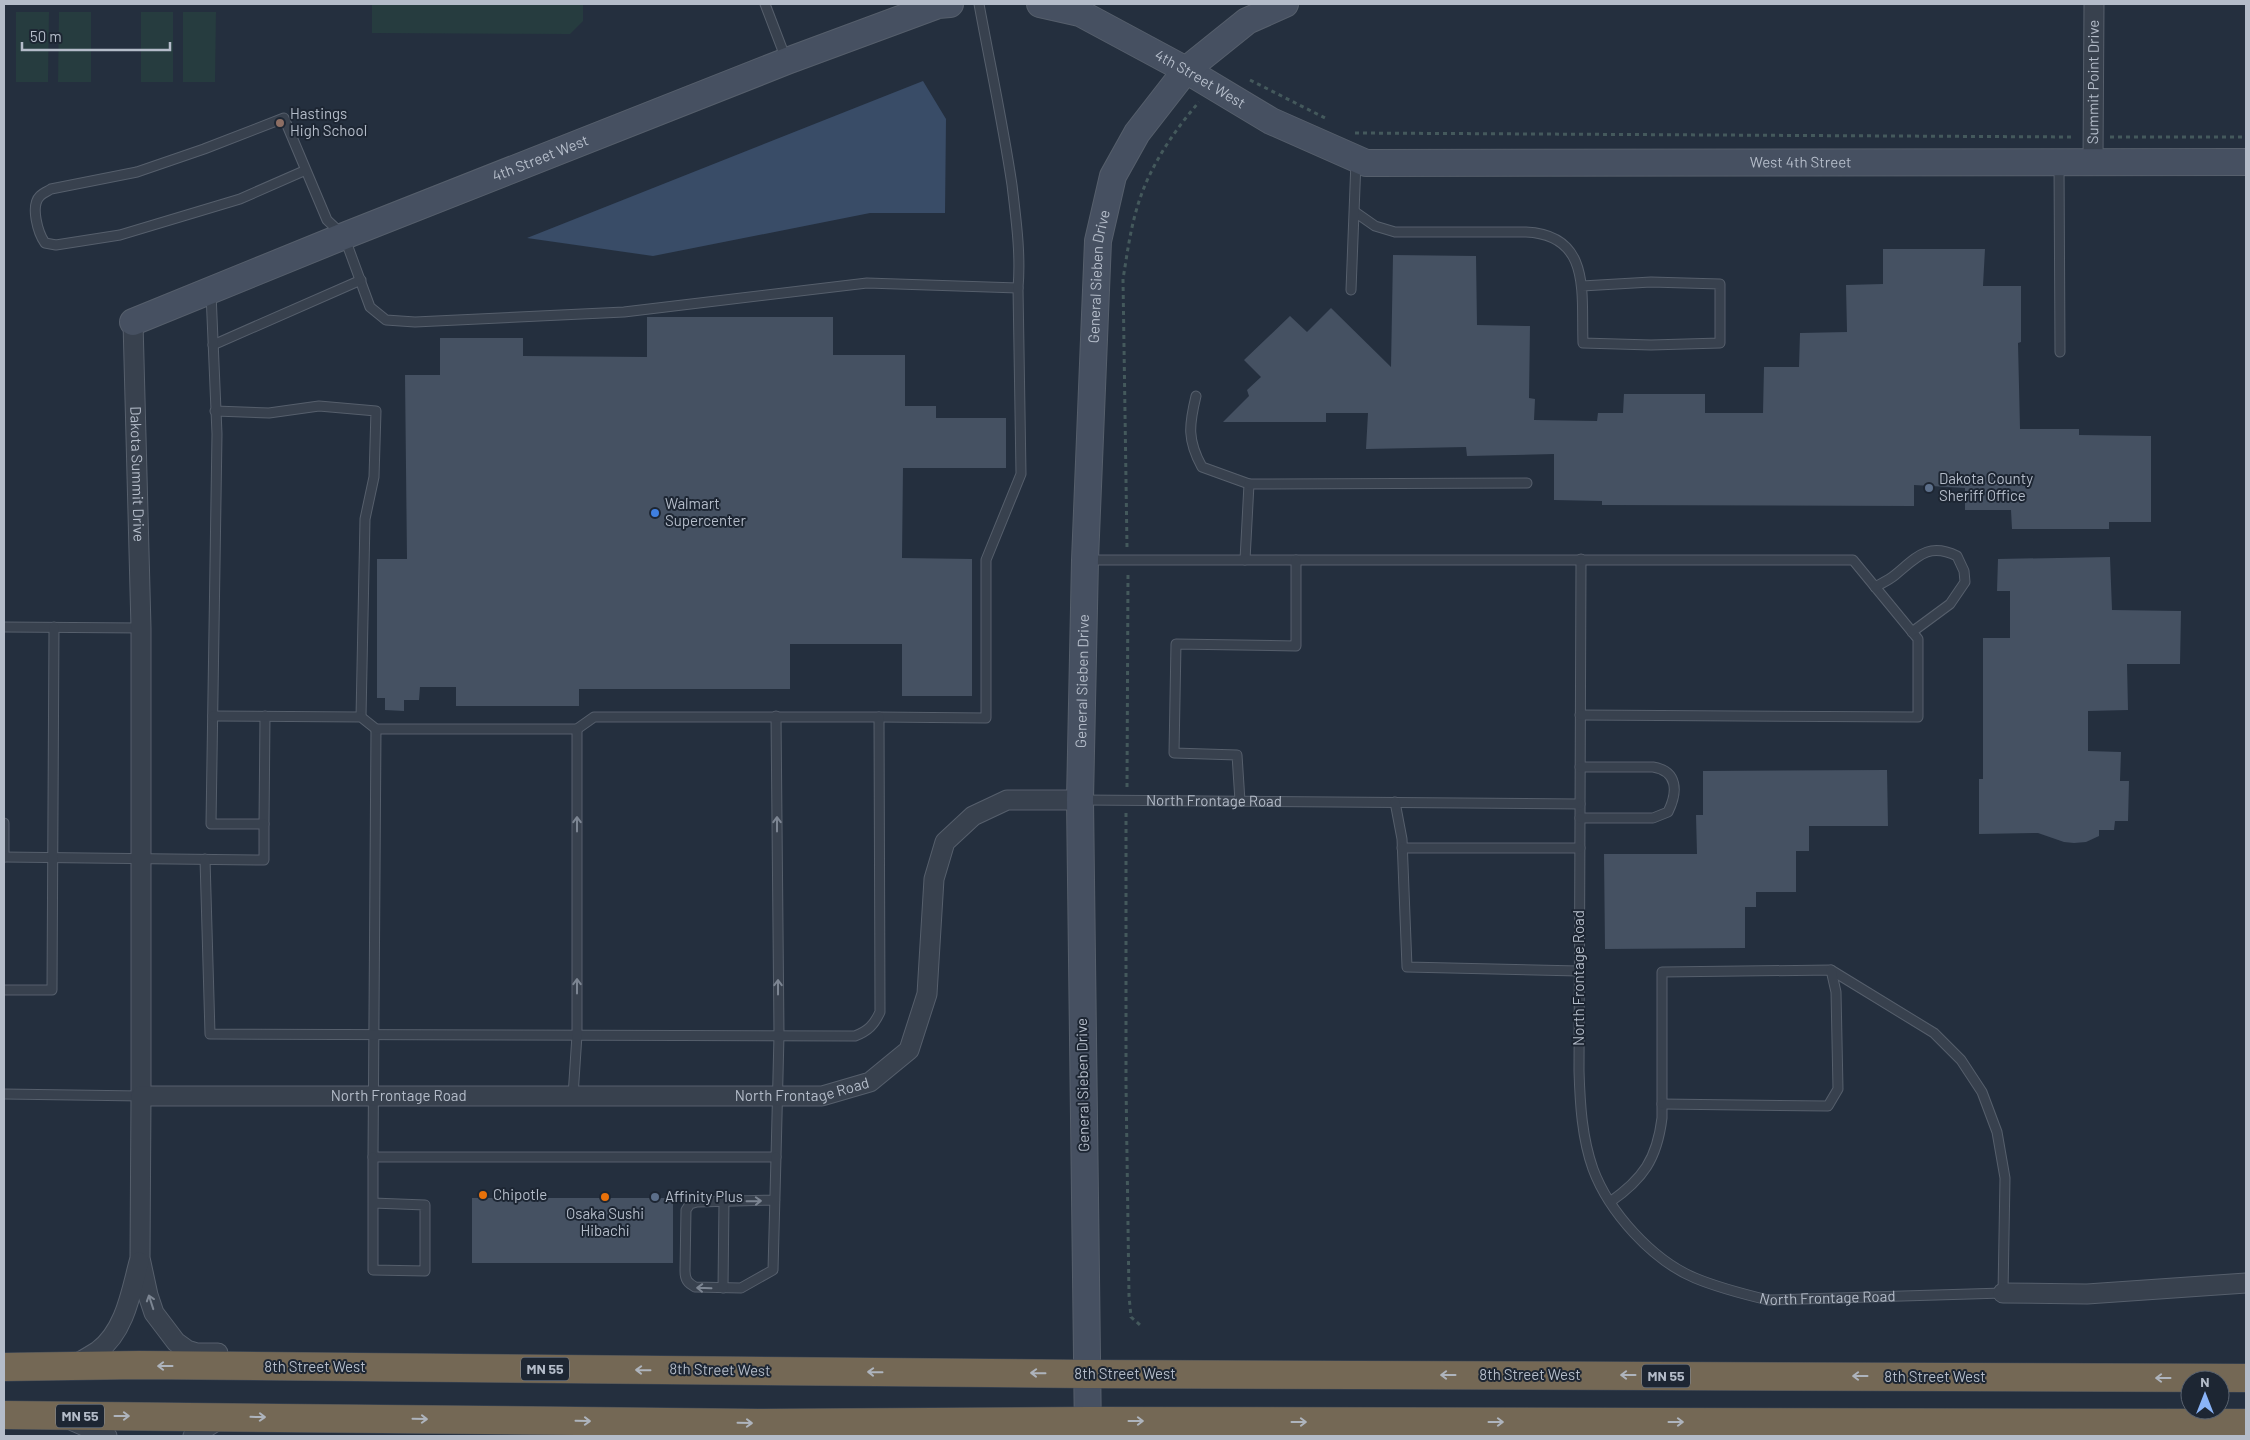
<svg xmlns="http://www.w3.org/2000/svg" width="2250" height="1440" viewBox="0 0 2250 1440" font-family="Barlow,sans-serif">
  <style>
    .green { fill: #263c3f }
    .water { fill: #394c67 }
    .building { fill: #455162 }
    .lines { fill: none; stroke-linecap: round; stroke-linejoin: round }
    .lane-casing { stroke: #565f6c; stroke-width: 11 }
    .street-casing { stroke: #565f6c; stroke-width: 21 }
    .secondary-casing { stroke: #565f6c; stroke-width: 28 }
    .highway-casing { stroke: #434c59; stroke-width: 29 }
    .path { stroke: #44595c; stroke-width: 3; stroke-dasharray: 4 4; stroke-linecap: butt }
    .lane { stroke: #38414e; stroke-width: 9 }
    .street { stroke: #38414e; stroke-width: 19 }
    .secondary { stroke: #465061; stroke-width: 26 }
    .highway { stroke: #746855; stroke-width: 28 }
    .oneway { stroke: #7c8592 }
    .oneway2 { stroke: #aeb4bd }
    .education-dot { fill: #8d6e63; stroke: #1d2633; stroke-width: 2 }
    .service-dot { fill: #5c6f8a; stroke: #1d2633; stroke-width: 2 }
    .shop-dot { fill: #3f7fe0; stroke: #1d2633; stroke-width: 2 }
    .food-dot { fill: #e8710a; stroke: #1d2633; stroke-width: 2 }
    .labels { text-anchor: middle; stroke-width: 4; stroke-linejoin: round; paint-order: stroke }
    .shield { fill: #1d2633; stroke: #878f9c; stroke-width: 1 }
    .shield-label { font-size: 14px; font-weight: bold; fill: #b4bcc9 }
    .street-label { font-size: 15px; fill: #b4bcc9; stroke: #1d2633 }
    .poi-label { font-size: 15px; fill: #b4bcc9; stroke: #1d2633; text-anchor: start }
  </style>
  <rect width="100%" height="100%" fill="#242f3e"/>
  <g class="green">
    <path d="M372 4H583V21L570 34 372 33Z"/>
    <path d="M16 12H49L48 82H16Z"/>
    <path d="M59 12H91V82H58Z"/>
    <rect x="141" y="12" width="32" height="70"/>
    <path d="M183 12H216L215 82H183Z"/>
  </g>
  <path class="water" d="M923 81 946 119 945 213H870L653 256 527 238Z"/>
  <g class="building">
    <path d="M1883 249H1985L1983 286H2021V342L2018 343 2020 429H2079V435L2151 436V522H2109V529H2012L2011 510H1965V488L1914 485V506L1602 505V501L1554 500V454L1467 456 1466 447 1366 449 1368 413H1326V422H1223L1249 396 1247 390 1261 377 1244 360 1290 316 1307 332 1331 308 1391 367 1393 255 1476 256 1477 325 1530 326 1529 398 1535 399 1534 420 1597 421 1598 413H1623L1624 394H1705V413H1763L1764 367H1799L1800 333 1847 332 1846 285 1883 284Z"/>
    <path d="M647 317H833V355H905V406H936V418H1006V468H903L902 558 972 559V696H902V644H790V689H579V706H456V687H420L419 700H404V711L385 710V698H377V559H407L405 375H440V338H523V356L647 357Z"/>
    <path d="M2110 557 2112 610 2181 611 2180 664H2127L2128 710 2088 711V751L2121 752 2120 781H2129L2128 821H2115L2114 830H2099V836L2086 842 2074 843 2064 842 2038 833 1979 834V779H1983V638H2010V591H1997L1998 559Z"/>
    <path d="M1887 770 1888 826H1809V851H1796V892H1756V907H1745V948L1605 949 1604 854H1697L1696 815H1703V771Z"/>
    <rect x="472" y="1198" width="201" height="65"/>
  </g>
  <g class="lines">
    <defs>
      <g id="lane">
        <path d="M765 4 786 59"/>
        <path d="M2059 164 2060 352"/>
        <path d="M306 170 240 199 120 235 56 245 45 243C38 233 30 206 40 196 43 193 48 191 51 189L137 172 204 149 284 118 327 220 344 236 370 307 386 320 415 322 624 312 867 283 1018 288"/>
        <path d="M1355 212 1375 226 1395 232H1526C1592 235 1581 294 1583 343L1651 345 1720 343V284L1651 282 1582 286"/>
        <path d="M1351 290 1356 161"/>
        <path d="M213 345 361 280"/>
        <path d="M1196 396C1189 425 1187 440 1202 467L1249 484 1245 560"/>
        <path d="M215 411 269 413 319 406 376 411 374 477 365 519 361 717"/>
        <path d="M1249 484 1527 483"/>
        <path id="s1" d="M1581 559 1579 1071C1580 1104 1582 1138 1593 1169 1609 1212 1652 1260 1695 1278 1719 1288 1743 1294 1768 1300L2003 1293 2005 1178 1997 1132 1982 1092 1961 1060 1934 1033 1831 970 1662 972V1118C1657 1159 1643 1179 1610 1202"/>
        <path d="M1086 560H1853L1918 639V717L1580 715"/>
        <path d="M1875 587C1882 583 1889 580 1895 575 1917 557 1928 542 1957 556L1964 571 1965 582 1950 604 1912 632"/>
        <path d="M4 627 141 628"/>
        <path d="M879 717 986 718V560L1021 474 1018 288C1021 254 1016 219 1012 185 1003 124 990 64 979 4"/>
        <path d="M376 729 373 1157H776L779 1035 776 716"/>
        <path id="s2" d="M1083 800 1580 804"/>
        <path d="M1240 801 1237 755 1174 753 1176 644 1296 646V560"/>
        <path d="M1395 802 1402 839 1407 967 1579 971"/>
        <path d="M1580 818H1653L1668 812C1678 792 1678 771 1653 767H1580"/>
        <path d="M4 823V857"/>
        <path d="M264 824 265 716"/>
        <path d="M1402 848H1580"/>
        <path d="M4 857 264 860V824H211L217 434 211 293"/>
        <path d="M205 859 210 1034 855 1036C868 1031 874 1025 880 1012L879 717H594L577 729H376L361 717 213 716"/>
        <path d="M4 990H52L54 627"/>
        <path d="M4 1094 141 1096"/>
        <path d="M573 1096 577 1035V729"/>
        <path d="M1662 1104 1828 1106 1838 1089 1836 992 1831 970"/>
        <path d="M373 1157V1270L425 1271V1205L373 1203"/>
        <path d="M775 1200 697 1202 690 1204 686 1210 685 1271C685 1280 688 1283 695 1287L741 1288 773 1270 776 1157"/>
        <path d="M723 1288 724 1201"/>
      </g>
      <g id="street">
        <path id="s3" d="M2093 161 2094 4"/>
        <path id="s4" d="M133 322 141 628V1096"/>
        <path d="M2003 1293 2087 1294 2246 1283"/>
        <path id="s5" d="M218 1353H197L187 1350 176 1342 154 1313 148 1295 140 1258 141 1096H822L870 1082 909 1050 927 994 934 879 945 842 973 816 1007 800H1080"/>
        <path d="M74 1365C82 1361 90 1356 98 1351 125 1331 131 1292 139 1262"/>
        <path d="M73 1421 107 1436"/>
        <path d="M193 1436 221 1418"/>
      </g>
      <g id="secondary">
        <path id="s6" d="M1040 4 1080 13 1186 70 1271 121 1366 163 2246 162"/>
        <path id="s7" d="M133 322 344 236 787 61 938 5 950 4"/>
        <path id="s8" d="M1088 1436 1080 800 1085 560 1098 241 1113 176 1137 133 1186 70 1247 21 1285 4"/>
      </g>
      <g id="highway">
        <path d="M4 1367 139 1365 1086 1374 2246 1378"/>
        <path d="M4 1415 758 1423 1088 1421 2246 1423"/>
      </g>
    </defs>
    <use href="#lane" class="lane-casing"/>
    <use href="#street" class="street-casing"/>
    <use href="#secondary" class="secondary-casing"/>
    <use href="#highway" class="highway-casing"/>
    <g class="path">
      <path d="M1250 80 1327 119"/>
      <path d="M1355 133 2074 137"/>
      <path d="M2110 137H2246"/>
      <path d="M1127 547 1123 279C1127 255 1130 231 1137 208 1148 169 1173 132 1199 102"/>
      <path d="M1127 787 1128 573"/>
      <path d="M1126 813V1084L1129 1296 1131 1317 1140 1325"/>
    </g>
    <use href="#lane" class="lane"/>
    <use href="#street" class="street"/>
    <use href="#secondary" class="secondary"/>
    <use href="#highway" class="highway"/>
  </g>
  <defs><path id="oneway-shaft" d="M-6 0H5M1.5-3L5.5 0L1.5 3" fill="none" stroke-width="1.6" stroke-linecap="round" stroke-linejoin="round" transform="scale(1.25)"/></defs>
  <g class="oneway">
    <use href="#oneway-shaft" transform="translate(577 824) rotate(-90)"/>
    <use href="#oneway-shaft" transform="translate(777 824) rotate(-90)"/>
    <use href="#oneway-shaft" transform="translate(577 986) rotate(-90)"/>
    <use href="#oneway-shaft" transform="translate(778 987) rotate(-90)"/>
    <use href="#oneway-shaft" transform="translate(754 1201) rotate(-1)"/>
    <use href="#oneway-shaft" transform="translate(704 1288) rotate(-178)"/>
    <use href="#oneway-shaft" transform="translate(151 1302) rotate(-108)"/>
  </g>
  <g class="oneway2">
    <use href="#oneway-shaft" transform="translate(165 1366) rotate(-180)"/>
    <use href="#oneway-shaft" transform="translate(643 1370) rotate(-179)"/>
    <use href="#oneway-shaft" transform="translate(875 1372) rotate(-179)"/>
    <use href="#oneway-shaft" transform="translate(1038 1373) rotate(-179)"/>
    <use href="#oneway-shaft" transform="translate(1448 1375) rotate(-180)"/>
    <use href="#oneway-shaft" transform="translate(1628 1375) rotate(-180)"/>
    <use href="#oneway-shaft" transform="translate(1860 1376) rotate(-180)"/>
    <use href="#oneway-shaft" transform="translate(2163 1378) rotate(-180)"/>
    <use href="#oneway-shaft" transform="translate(122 1416)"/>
    <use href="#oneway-shaft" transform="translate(258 1417) rotate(1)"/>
    <use href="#oneway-shaft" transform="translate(420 1419) rotate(1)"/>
    <use href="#oneway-shaft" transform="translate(583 1421) rotate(1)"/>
    <use href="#oneway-shaft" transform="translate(1136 1421)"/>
    <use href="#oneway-shaft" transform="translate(1299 1422)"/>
    <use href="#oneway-shaft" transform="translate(1496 1422)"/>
    <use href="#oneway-shaft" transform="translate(1676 1422)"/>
    <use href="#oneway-shaft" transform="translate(745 1423) rotate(1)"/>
  </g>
  <circle class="education-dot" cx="280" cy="123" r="5"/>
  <g class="service-dot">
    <circle cx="1929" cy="488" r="5"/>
    <circle cx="655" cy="1197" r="5"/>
  </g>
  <circle class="shop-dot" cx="655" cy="513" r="5"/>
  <g class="food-dot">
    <circle cx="483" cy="1195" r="5"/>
    <circle cx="605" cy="1197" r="5"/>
  </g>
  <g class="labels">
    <g class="shield">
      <rect x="521" y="1357.5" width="48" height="23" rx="4"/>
      <rect x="1642" y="1364.5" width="48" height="23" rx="4"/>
      <rect x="56" y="1404.5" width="48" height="23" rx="4"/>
    </g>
    <g class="shield-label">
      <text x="545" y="1374">MN 55</text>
      <text x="1666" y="1381">MN 55</text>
      <text x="80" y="1421">MN 55</text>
    </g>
    <g class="street-label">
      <text dy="5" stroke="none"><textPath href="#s6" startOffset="178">4th Street West</textPath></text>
      <text dy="5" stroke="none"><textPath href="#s3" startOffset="79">Summit Point Drive</textPath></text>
      <text dy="5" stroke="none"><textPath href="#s7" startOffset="439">4th Street West</textPath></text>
      <text dy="5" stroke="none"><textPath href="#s6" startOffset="799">West 4th Street</textPath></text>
      <text dy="5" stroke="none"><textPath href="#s8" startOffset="1160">General Sieben Drive</textPath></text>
      <text dy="5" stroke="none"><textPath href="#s4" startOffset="152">Dakota Summit Drive</textPath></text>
      <text dy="5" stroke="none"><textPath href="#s8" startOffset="755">General Sieben Drive</textPath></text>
      <text dy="5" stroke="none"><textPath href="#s2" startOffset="131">North Frontage Road</textPath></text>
      <text transform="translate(1579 978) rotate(-90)" y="5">North Frontage Road</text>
      <text transform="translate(1083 1085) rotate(-91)" y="5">General Sieben Drive</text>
      <text dy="5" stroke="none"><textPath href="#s5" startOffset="962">North Frontage Road</textPath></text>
      <text dy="5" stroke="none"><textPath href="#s5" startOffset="558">North Frontage Road</textPath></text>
      <text dy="5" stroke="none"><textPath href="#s1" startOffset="900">North Frontage Road</textPath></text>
      <text x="315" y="1372">8th Street West</text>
      <text transform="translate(720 1370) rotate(1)" y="5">8th Street West</text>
      <text x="1125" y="1379">8th Street West</text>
      <text x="1530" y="1380">8th Street West</text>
      <text x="1935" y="1382">8th Street West</text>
    </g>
    <g class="poi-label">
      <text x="290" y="119">Hastings<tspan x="290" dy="17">High School</tspan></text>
      <text x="1939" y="484">Dakota County<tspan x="1939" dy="17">Sheriff Office</tspan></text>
      <text x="665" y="509">Walmart<tspan x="665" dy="17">Supercenter</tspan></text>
      <text x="493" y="1200">Chipotle</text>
      <text x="665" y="1202">Affinity Plus</text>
      <text x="605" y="1219" text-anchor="middle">Osaka Sushi<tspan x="605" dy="17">Hibachi</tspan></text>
    </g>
  </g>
  <rect width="2250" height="1440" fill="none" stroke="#b4bcc9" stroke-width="10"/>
  <g transform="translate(2205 1395)"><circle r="24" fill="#1d2633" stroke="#59626f"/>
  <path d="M0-4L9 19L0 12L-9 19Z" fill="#8ab4f8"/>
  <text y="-8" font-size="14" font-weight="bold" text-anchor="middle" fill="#b4bcc9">N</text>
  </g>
  <path d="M22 42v8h148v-8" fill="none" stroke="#b4bcc9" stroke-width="2.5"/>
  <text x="30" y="42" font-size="15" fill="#b4bcc9" stroke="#1d2633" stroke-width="4" paint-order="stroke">50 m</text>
</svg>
